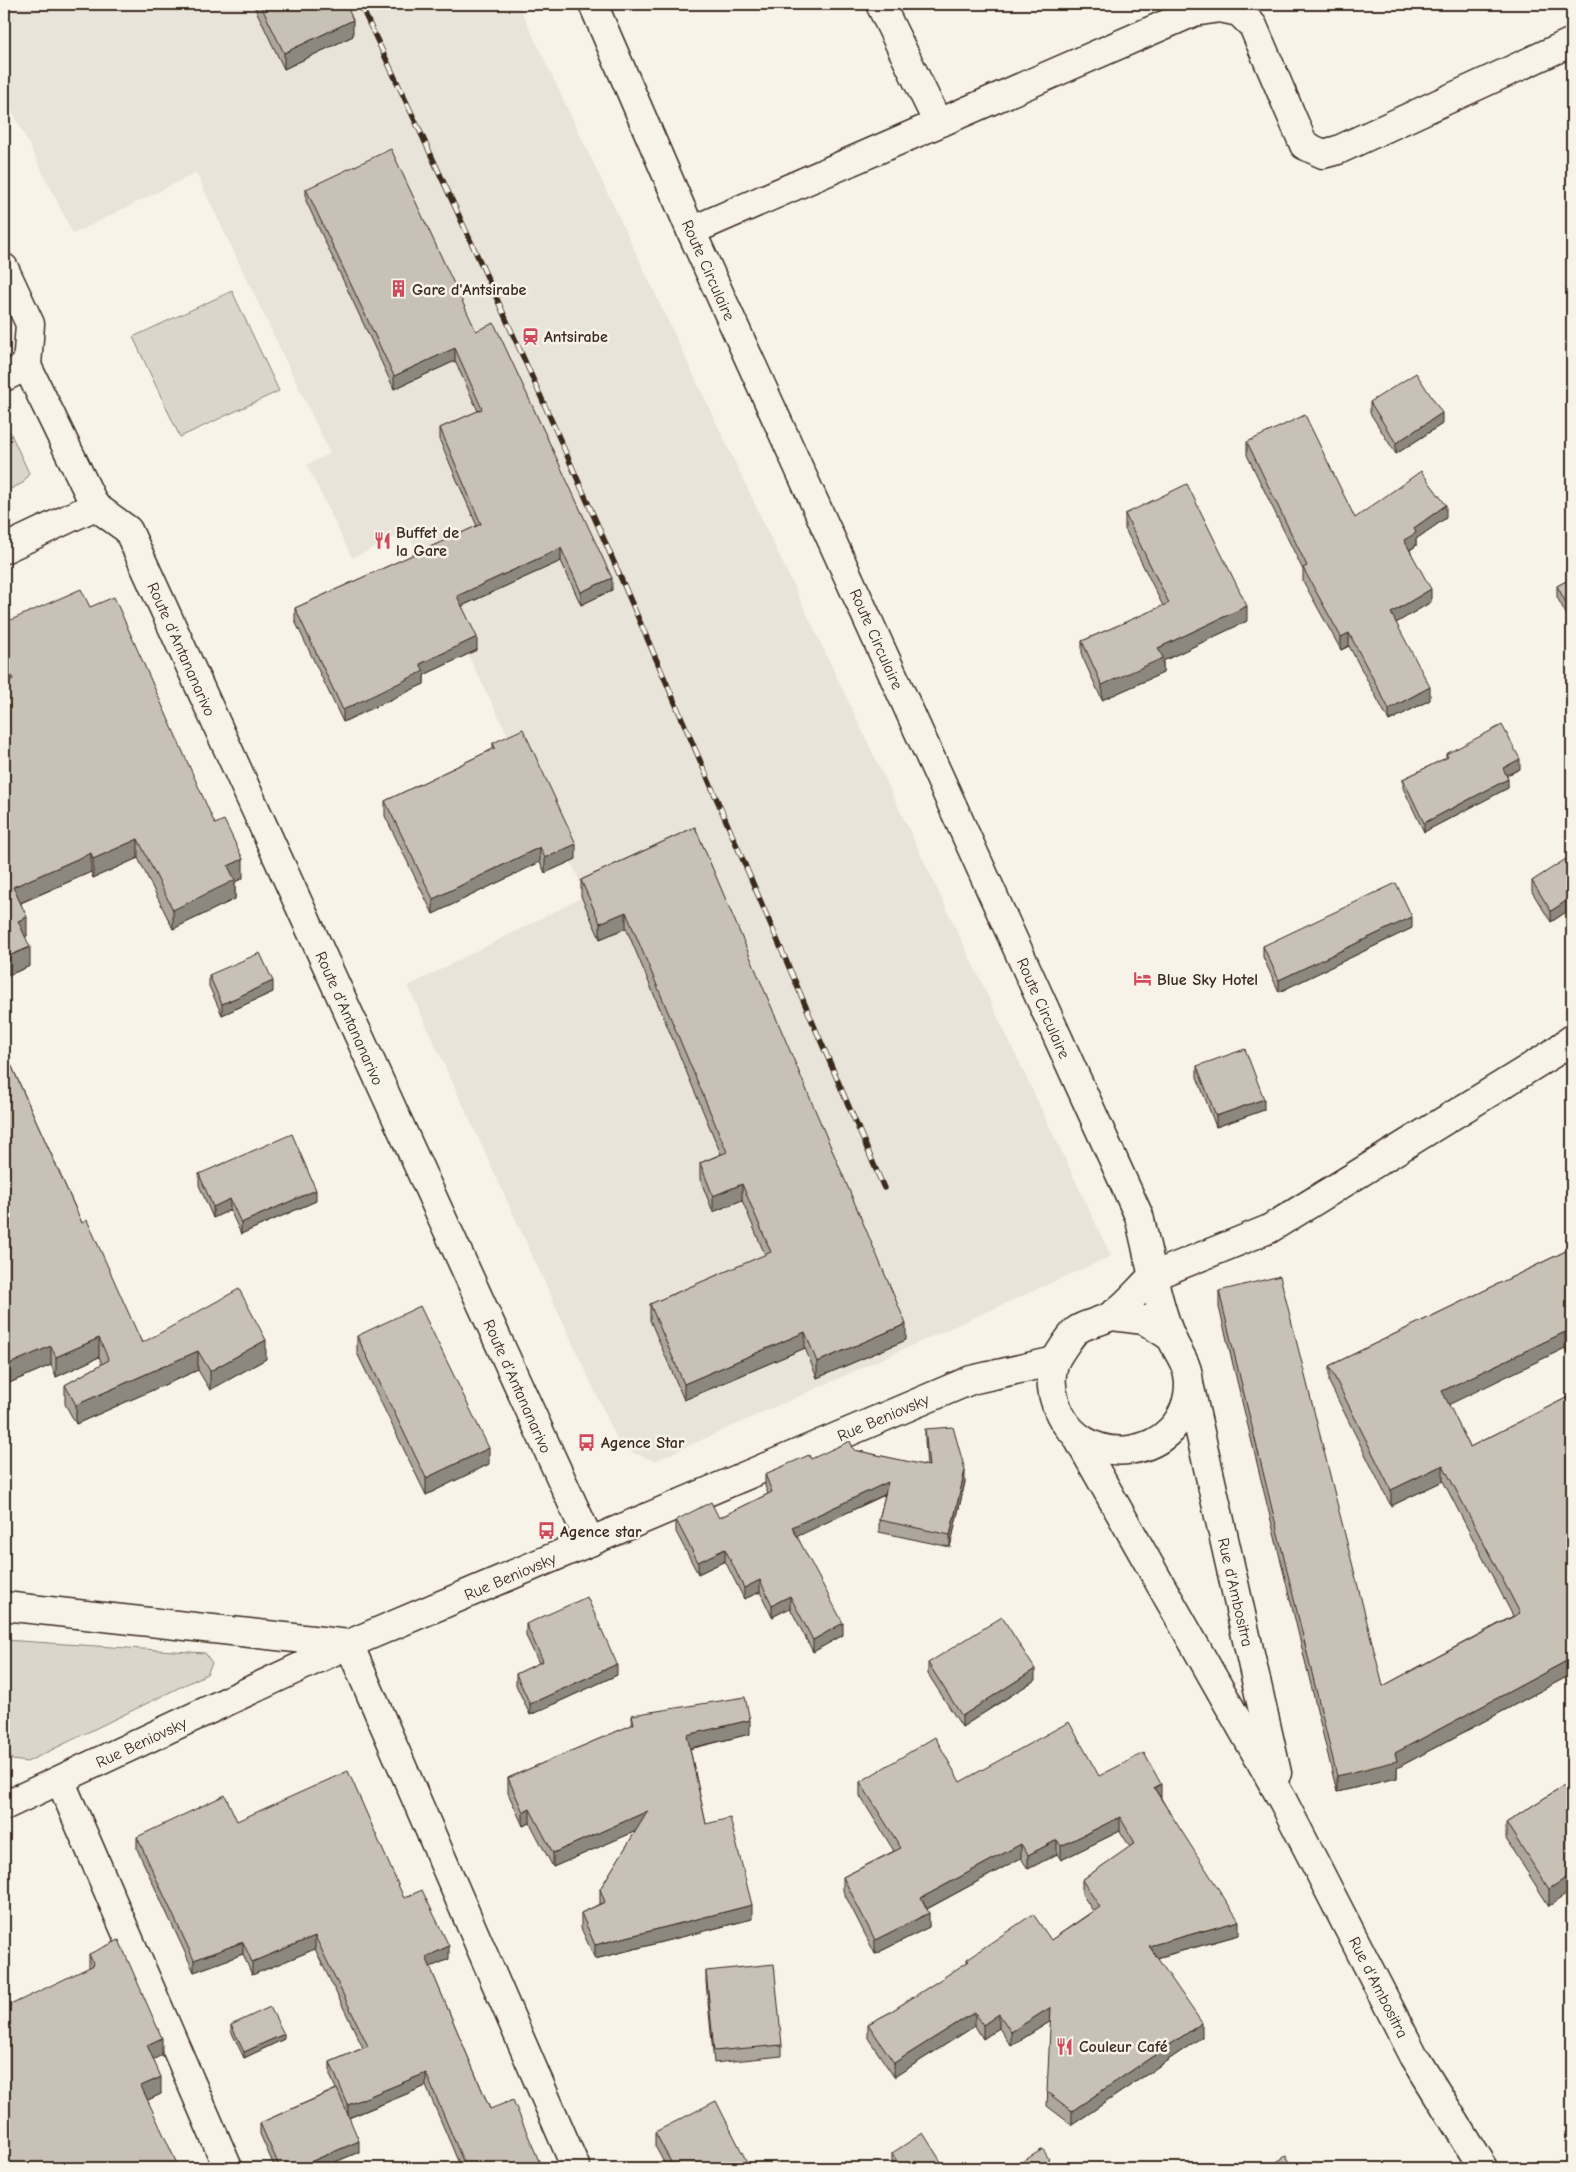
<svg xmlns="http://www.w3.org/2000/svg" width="1576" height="2172" viewBox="0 0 1576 2172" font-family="'Comic Neue',sans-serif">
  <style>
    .built { fill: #e9e4d9 }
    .garden { fill: #dbd6cb; stroke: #8b8074 }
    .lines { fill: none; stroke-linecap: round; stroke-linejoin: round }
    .minor-casing { stroke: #3b2a1e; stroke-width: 31 }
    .tertiary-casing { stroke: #3b2a1e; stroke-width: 31 }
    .primary-casing { stroke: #3b2a1e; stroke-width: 31 }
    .minor { stroke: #f7f3e8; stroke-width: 28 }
    .tertiary { stroke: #f7f3e8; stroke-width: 28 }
    .primary { stroke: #f7f3e8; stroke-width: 28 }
    .rail-casing { stroke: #3b2a1e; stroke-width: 5.5 }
    .rail { stroke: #f7f3e8; stroke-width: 4; stroke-dasharray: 11; stroke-linecap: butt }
    .wall { fill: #aca69d; stroke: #3b2a1e }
    .shaded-wall { fill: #8c877f; stroke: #3b2a1e }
    .building { fill: #c8c1b6; stroke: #3b2a1e }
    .labels { text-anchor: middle; stroke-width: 5; stroke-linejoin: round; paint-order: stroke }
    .street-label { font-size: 16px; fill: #3b2a1e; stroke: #f7f3e8 }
    .poi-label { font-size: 16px; font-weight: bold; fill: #3b2a1e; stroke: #f7f3e8; text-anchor: start }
  </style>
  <rect width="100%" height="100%" fill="#f7f3e8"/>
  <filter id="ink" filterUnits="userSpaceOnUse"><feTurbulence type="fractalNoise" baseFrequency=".02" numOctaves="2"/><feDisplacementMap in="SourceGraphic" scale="10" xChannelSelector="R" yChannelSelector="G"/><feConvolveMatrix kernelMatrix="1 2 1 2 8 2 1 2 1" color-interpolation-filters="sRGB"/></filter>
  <g filter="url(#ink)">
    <path class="built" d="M4 4H518L1111 1256 655 1461 621 1448 408 986 587 895 407 532 352 558 307 465 330 453 196 173 73 234 4 94Z"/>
    <g class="garden">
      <path d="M232 291 279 391 180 437 133 337Z"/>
      <path d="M4 431 10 432 29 473 23 483 4 492Z"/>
      <path d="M4 1640 205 1653 212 1663 207 1674 27 1762 12 1760 4 1743Z"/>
    </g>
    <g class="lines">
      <defs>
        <g id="minor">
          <path d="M880 4 938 123"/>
          <path d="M691 231 1194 12 1220 8 1239 12 1253 26 1304 145 1323 154 1338 150 1572 42"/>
          <path d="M4 268 30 324 27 366"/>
          <path d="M95 506 128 530 590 1542"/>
          <path d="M1153 1276 1269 1229 1552 1054 1572 1039"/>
          <path d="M4 1606 349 1644 576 2168"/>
          <path d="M60 1780 228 2168"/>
        </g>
        <g id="tertiary">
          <path d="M4 377 27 366 95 506 4 549"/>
          <path d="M4 1806 349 1644 971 1380 1055 1361"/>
        </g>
        <g id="primary">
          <path d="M593 4 691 231 1139 1216C1149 1256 1156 1299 1171 1337 1178 1354 1188 1363 1189 1383 1189 1461 1077 1477 1055 1401 1051 1389 1050 1373 1055 1361 1058 1355 1072 1333 1077 1330 1087 1323 1102 1322 1112 1315 1127 1305 1140 1288 1153 1276"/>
          <path d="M1112 1316 1144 1320 1172 1338"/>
          <path d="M1190 1388 1277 1773"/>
          <path d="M1077 1437 1283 1801 1414 2056 1483 2168"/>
        </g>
      </defs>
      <use href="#minor" class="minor-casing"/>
      <use href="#tertiary" class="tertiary-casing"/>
      <use href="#primary" class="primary-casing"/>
      <use href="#minor" class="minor"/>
      <use href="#tertiary" class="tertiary"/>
      <use href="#primary" class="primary"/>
      <defs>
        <path id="rail" d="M360 4C546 393 713 792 884 1188"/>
      </defs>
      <use href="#rail" class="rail-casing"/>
      <use href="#rail" class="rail"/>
    </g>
    <g class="wall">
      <path d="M253 4H346L353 36 284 69Z"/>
      <path d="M306 189 476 331 612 590 581 605 561 561 462 606 477 650 424 675V684L343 722 295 621V608L477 526 440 441V428L478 411 455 361 394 389 306 201Z"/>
      <path d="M1370 402 1442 424 1396 454 1370 413Z"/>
      <path d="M1247 442 1355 518H1446L1416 539V546L1410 550 1431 602 1396 623 1430 700 1389 721 1349 646 1341 650 1303 581V570L1247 455Z"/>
      <path d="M1125 514 1247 621 1163 661V673L1102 700 1082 656V641L1163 606 1125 529Z"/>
      <path d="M1572 578V625L1557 597V586Z"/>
      <path d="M90 607 215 824 243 878 235 882V899L173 929 138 858 93 878 91 872 21 903 27 936 25 937 30 966 4 977 6 682 4 677V623Z"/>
      <path d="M493 743 576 859 545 873 540 862 433 914 385 816V801L493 749Z"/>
      <path d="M1446 754 1520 769 1507 775 1508 788 1424 832 1403 788V779L1446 758Z"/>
      <path d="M695 827 906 1340 817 1378 805 1348 684 1400 650 1320V1304L765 1255 742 1200 713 1212 700 1179V1163L721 1154 626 928 600 939 581 896V880Z"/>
      <path d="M1572 856V908L1551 922 1532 892V881Z"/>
      <path d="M1412 928 1279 992 1263 957V946Z"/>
      <path d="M209 975 273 992 222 1015 209 986Z"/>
      <path d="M4 1049 82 1223 142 1343 266 1359 210 1390 198 1370 76 1424 65 1404V1385L102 1364 99 1357 56 1377 51 1365 7 1384 4 1378Z"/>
      <path d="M1197 1066 1264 1110 1216 1127 1197 1077Z"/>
      <path d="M199 1174 316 1201 241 1234 230 1210 213 1218 199 1185Z"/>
      <path d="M1572 1248V1363L1565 1348 1448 1404 1470 1447 1572 1395V1674L1397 1768V1778L1337 1792 1219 1307V1291L1383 1686 1513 1616 1443 1481 1391 1506 1329 1382V1366Z"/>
      <path d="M357 1336 489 1464 426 1495 357 1353Z"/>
      <path d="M925 1429 965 1482 950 1547 879 1532V1520L885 1495 797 1536 843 1635 813 1652 790 1608 772 1617 760 1592 744 1599 725 1561 698 1574 676 1532V1520L719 1518 768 1494 765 1486V1474L811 1459 854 1450 927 1466 925 1440Z"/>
      <path d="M526 1624 617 1675 530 1715 516 1685V1674L539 1663 526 1636Z"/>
      <path d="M928 1663 1035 1680 962 1727 928 1674Z"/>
      <path d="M632 1715 750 1734 690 1749 706 1824 752 1919 595 1959 581 1928V1913L600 1904V1889L636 1831 553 1867 530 1823 523 1826 508 1793V1778L632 1725Z"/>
      <path d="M1099 1776 1161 1798 1239 1935 1157 1958 1202 2037 1072 2125 1047 2106 1051 2021 1011 2046 999 2028 983 2039 975 2026 894 2077 868 2038V2024L887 2014 967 1963V1959L1051 1940 1093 1911 1082 1894V1880L1130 1847 1120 1831 1061 1860 1057 1854 1028 1869 1021 1858 927 1909 929 1927 875 1954 843 1891V1877L894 1851 860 1796V1782H960Z"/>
      <path d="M1572 1780 1549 1906 1506 1839V1823Z"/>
      <path d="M237 1821 404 1898 449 1959 430 1967 490 2109 542 2168H461L426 2086 349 2118 359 2152 321 2168H275L260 2134V2123L336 2089 330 2075V2062L363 2048 315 1949 252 1975 243 1954 194 1972 137 1849V1837Z"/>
      <path d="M89 1954 162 2055 153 2059 161 2094 148 2100 89 1968Z"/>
      <path d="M706 1971 782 2045V2056L714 2063 706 1982Z"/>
      <path d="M231 2025 284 2039 244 2058 231 2031Z"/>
      <path d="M655 2132 750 2168H667L655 2146Z"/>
      <path d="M892 2153 945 2168H894L892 2165Z"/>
    </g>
    <g class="shaded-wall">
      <path d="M353 20V36L284 69V53Z"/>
      <path d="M455 348V361L394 389V376Z"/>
      <path d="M1442 413V424L1396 454V443Z"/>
      <path d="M1446 505V518L1416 539V546L1404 553V540L1414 528Z"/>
      <path d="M561 548V561L457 608V596Z"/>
      <path d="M612 578V590L581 605V592Z"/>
      <path d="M1431 589V602L1391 626V613Z"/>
      <path d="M1247 606V621L1163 661V673L1102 700V685L1158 648Z"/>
      <path d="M1349 633V646L1341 650V637Z"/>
      <path d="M477 637V650L424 675V684L343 722V710L420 664Z"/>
      <path d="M1430 687V700L1389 721V709Z"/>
      <path d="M1520 759V769L1503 777V768Z"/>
      <path d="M1508 779V788L1424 832V823Z"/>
      <path d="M138 839V858L93 878V859Z"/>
      <path d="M576 844V859L545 873V858Z"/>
      <path d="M540 847V862L433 914V899Z"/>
      <path d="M91 853V872L13 906V887Z"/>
      <path d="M243 859V878L235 882V899L173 929V910L228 866Z"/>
      <path d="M1572 897V908L1551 922V911Z"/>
      <path d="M626 912V928L600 939V923Z"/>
      <path d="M27 917V936L18 940V921Z"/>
      <path d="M1412 917V928L1279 992V980Z"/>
      <path d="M30 947V966L4 977V958Z"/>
      <path d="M273 981V992L222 1015V1004Z"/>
      <path d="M1264 1099V1110L1216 1127V1116Z"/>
      <path d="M742 1184V1200L713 1212V1196Z"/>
      <path d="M316 1190V1201L241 1234V1223Z"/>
      <path d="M230 1199V1210L213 1218V1207Z"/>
      <path d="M906 1324V1340L817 1378V1362Z"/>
      <path d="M805 1332V1348L684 1400V1384Z"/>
      <path d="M1565 1332V1348L1442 1408V1391Z"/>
      <path d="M99 1338V1357L56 1377V1357Z"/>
      <path d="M266 1340V1359L210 1390V1371Z"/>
      <path d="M51 1346V1365L7 1384V1365Z"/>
      <path d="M198 1351V1370L76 1424V1405Z"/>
      <path d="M489 1448V1464L426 1495V1478Z"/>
      <path d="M1443 1465V1481L1391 1506V1490Z"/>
      <path d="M965 1470V1482L950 1547V1535Z"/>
      <path d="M888 1482V1493L792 1539V1527Z"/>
      <path d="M725 1549V1561L698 1574V1562Z"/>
      <path d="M760 1580V1592L744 1599V1588Z"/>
      <path d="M790 1596V1608L772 1617V1605Z"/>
      <path d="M843 1623V1635L813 1652V1640Z"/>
      <path d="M1572 1658V1674L1397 1768V1778L1337 1792V1776L1395 1753Z"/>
      <path d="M617 1664V1675L530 1715V1704Z"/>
      <path d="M1035 1669V1680L962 1727V1716Z"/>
      <path d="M750 1720V1734L687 1749V1735Z"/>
      <path d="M1161 1784V1798L1154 1788Z"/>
      <path d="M530 1809V1823L523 1826V1812Z"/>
      <path d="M648 1811V1826L553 1867V1853Z"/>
      <path d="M1120 1817V1831L1061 1860V1846Z"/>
      <path d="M1057 1840V1854L1028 1869V1855Z"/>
      <path d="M1021 1844V1858L921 1912V1898Z"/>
      <path d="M1572 1874V1891L1549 1906V1889Z"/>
      <path d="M752 1905V1919L595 1959V1945Z"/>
      <path d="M929 1913V1927L875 1954V1940Z"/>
      <path d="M1239 1921V1935L1149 1960V1946Z"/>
      <path d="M315 1936V1949L252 1975V1962Z"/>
      <path d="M243 1942V1954L194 1972V1960Z"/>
      <path d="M449 1946V1959L426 1969V1957Z"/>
      <path d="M1051 2007V2021L1011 2046V2032Z"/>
      <path d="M975 2012V2026L894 2077V2063Z"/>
      <path d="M999 2014V2028L983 2039V2025Z"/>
      <path d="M1202 2023V2037L1072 2125V2111Z"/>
      <path d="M284 2034V2039L244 2058V2052Z"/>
      <path d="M162 2038V2055L147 2063V2045Z"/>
      <path d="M426 2073V2086L348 2118V2105Z"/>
      <path d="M161 2077V2094L141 2103V2086Z"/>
      <path d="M359 2141V2152L321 2168H296Z"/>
    </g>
    <g class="building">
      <path d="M260 4H346L353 20 284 53Z"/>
      <path d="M391 149 476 331 494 323 612 578 581 592 561 548 457 596 477 637 420 664 424 671 343 710 295 608 481 524 440 428 482 409 455 348 394 376 306 189Z"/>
      <path d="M1416 373 1442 413 1396 443 1370 402Z"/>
      <path d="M1305 415 1355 518 1421 471 1446 505 1414 528 1416 533 1404 540 1431 589 1391 613 1430 687 1389 709 1349 633 1341 637 1303 568 1307 566 1247 442Z"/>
      <path d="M1187 484 1247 606 1158 648 1163 658 1102 685 1082 641 1169 603 1125 514Z"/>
      <path d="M1572 578V614L1557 586Z"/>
      <path d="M81 589 90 607 114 597 215 824 224 820 243 859 228 866 235 880 173 910 138 839 93 859 91 853 13 887 27 917 18 921 30 947 4 958V683L13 679 4 658V623Z"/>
      <path d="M1502 725 1520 759 1503 768 1508 779 1424 823 1403 779 1448 757 1446 754Z"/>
      <path d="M523 729 576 844 545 858 540 847 433 899 385 801 495 748 493 743Z"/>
      <path d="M695 827 906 1324 817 1362 805 1332 684 1384 650 1304 771 1252 742 1184 713 1196 700 1163 727 1152 626 912 600 923 581 880Z"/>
      <path d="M1572 855V897L1551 911 1532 881Z"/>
      <path d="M1396 883 1412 917 1279 980 1263 946Z"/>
      <path d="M260 953 273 981 222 1004 209 975Z"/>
      <path d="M4 1049 82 1223 87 1220 142 1343 239 1289 266 1340 210 1371 198 1351 76 1405 65 1385 109 1360 99 1338 56 1357 51 1346 7 1365 4 1359Z"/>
      <path d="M1245 1049 1264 1099 1216 1116 1197 1066Z"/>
      <path d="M292 1134 316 1190 241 1223 230 1199 213 1207 199 1174Z"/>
      <path d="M1572 1248V1347L1565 1332 1442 1391 1470 1447 1572 1395V1658L1395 1753 1397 1761 1337 1776 1219 1291 1280 1276 1383 1686 1520 1613 1443 1465 1391 1490 1329 1366Z"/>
      <path d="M420 1306 489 1448 426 1478 357 1336Z"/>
      <path d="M953 1427 965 1470 950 1535 879 1520 888 1482 792 1527 843 1623 813 1640 790 1596 772 1605 760 1580 744 1588 725 1549 698 1562 676 1520 711 1502 719 1518 772 1492 765 1474 809 1455 811 1459 850 1441 854 1450 929 1466 925 1429Z"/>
      <path d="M587 1597 617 1664 530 1704 516 1674 543 1661 526 1624Z"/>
      <path d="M1002 1617 1035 1669 962 1716 928 1663Z"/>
      <path d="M745 1697 750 1720 687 1735 706 1824 730 1818 752 1905 595 1945 581 1913 605 1902 600 1889 648 1811 553 1853 530 1809 523 1812 508 1778 634 1724 632 1715Z"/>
      <path d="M1069 1722 1099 1776 1144 1753 1161 1784 1154 1788 1239 1921 1149 1946 1202 2023 1072 2111 1047 2092 1051 2007 1011 2032 999 2014 983 2025 975 2012 894 2063 868 2024 887 2014 969 1961 967 1959 1033 1914 1051 1940 1100 1907 1082 1880 1135 1843 1120 1817 1061 1846 1057 1840 1028 1855 1021 1844 921 1898 929 1913 875 1940 843 1877 901 1848 860 1782 935 1737 960 1782Z"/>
      <path d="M348 1771 404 1898 422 1890 449 1946 426 1957 490 2109 513 2100 542 2168H466L426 2073 348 2105 330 2062 368 2046 315 1936 252 1962 243 1942 194 1960 137 1837 225 1795 237 1821Z"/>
      <path d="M1572 1780V1874L1549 1889 1506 1823Z"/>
      <path d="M119 1940 162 2038 147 2045 161 2077 141 2086 179 2168H4V2008L94 1965 89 1954Z"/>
      <path d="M774 1964 782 2045 714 2051 706 1971Z"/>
      <path d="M270 2007 284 2034 244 2052 231 2025Z"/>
      <path d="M337 2089 359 2141 296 2168H280L260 2123Z"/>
      <path d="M716 2101 750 2168H674L655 2132Z"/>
      <path d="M923 2133 945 2168H901L892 2153Z"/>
      <path d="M1043 2149 1054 2168H1012Z"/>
      <path d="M1286 2156 1294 2168H1267Z"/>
    </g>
  </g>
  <defs>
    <symbol id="building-bare" viewBox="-9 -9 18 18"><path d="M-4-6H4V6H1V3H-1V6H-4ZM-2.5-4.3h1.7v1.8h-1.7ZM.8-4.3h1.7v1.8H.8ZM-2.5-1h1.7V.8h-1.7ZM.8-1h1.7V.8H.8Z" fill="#d1495b" stroke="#f7f3e8" stroke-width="2.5" paint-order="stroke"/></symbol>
    <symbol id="station-bare" viewBox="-9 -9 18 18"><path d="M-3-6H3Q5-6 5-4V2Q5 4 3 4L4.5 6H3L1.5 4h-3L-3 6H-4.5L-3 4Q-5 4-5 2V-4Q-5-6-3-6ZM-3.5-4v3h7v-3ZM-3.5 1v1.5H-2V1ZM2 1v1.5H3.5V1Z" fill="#d1495b" stroke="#f7f3e8" stroke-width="2.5" paint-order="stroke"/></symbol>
    <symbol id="restaurant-bare" viewBox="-9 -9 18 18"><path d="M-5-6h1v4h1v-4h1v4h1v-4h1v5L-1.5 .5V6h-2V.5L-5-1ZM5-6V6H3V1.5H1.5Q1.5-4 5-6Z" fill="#d1495b" stroke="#f7f3e8" stroke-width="2.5" paint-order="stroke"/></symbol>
    <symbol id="hotel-bare" viewBox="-9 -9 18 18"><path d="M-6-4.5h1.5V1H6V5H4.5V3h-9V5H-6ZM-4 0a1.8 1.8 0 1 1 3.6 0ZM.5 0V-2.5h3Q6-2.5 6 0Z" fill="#d1495b" stroke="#f7f3e8" stroke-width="2.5" paint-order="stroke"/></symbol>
    <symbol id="bus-bare" viewBox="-9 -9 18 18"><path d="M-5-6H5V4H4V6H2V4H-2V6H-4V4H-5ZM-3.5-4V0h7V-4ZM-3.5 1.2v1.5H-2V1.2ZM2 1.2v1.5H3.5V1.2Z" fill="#d1495b" stroke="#f7f3e8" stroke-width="2.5" paint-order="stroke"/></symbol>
  </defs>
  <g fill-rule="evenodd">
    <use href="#building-bare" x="386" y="276" width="25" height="25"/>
    <use href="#station-bare" x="518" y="324" width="25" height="25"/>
    <use href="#restaurant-bare" x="370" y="528" width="25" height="25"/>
    <use href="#hotel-bare" x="1130" y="966" width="25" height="25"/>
    <use href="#bus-bare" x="574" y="1430" width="25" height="25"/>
    <use href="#bus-bare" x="534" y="1518" width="25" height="25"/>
    <use href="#restaurant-bare" x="1052" y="2034" width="25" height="25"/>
  </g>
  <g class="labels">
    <g class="street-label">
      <text transform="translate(709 270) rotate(66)" y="6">Route Circulaire</text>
      <text transform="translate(877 639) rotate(66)" y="6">Route Circulaire</text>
      <text transform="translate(182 649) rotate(66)" y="6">Route d'Antananarivo</text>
      <text transform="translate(1044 1008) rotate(66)" y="6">Route Circulaire</text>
      <text transform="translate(350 1018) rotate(66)" y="6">Route d'Antananarivo</text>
      <text transform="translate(518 1386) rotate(66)" y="6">Route d'Antananarivo</text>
      <text transform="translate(883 1417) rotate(-23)" y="6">Rue Beniovsky</text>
      <text transform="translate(510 1576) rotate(-23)" y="6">Rue Beniovsky</text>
      <text transform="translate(1236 1592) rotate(77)" y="6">Rue d'Ambositra</text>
      <text transform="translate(141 1742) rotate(-25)" y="6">Rue Beniovsky</text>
      <text transform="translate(1379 1987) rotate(63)" y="6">Rue d'Ambositra</text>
    </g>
    <g class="poi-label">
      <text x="412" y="295">Gare d'Antsirabe</text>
      <text x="544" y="342">Antsirabe</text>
      <text x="396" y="538">Buffet de<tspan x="396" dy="18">la Gare</tspan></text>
      <text x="1157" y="985">Blue Sky Hotel</text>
      <text x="601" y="1448">Agence Star</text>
      <text x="560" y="1537">Agence star</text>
      <text x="1079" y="2052">Couleur Café</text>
    </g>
  </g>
  <rect width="1576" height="2172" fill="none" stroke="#f7f3e8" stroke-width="20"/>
  <rect x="10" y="10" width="1556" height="2152" fill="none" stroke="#3b2a1e" stroke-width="2" filter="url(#ink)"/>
</svg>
